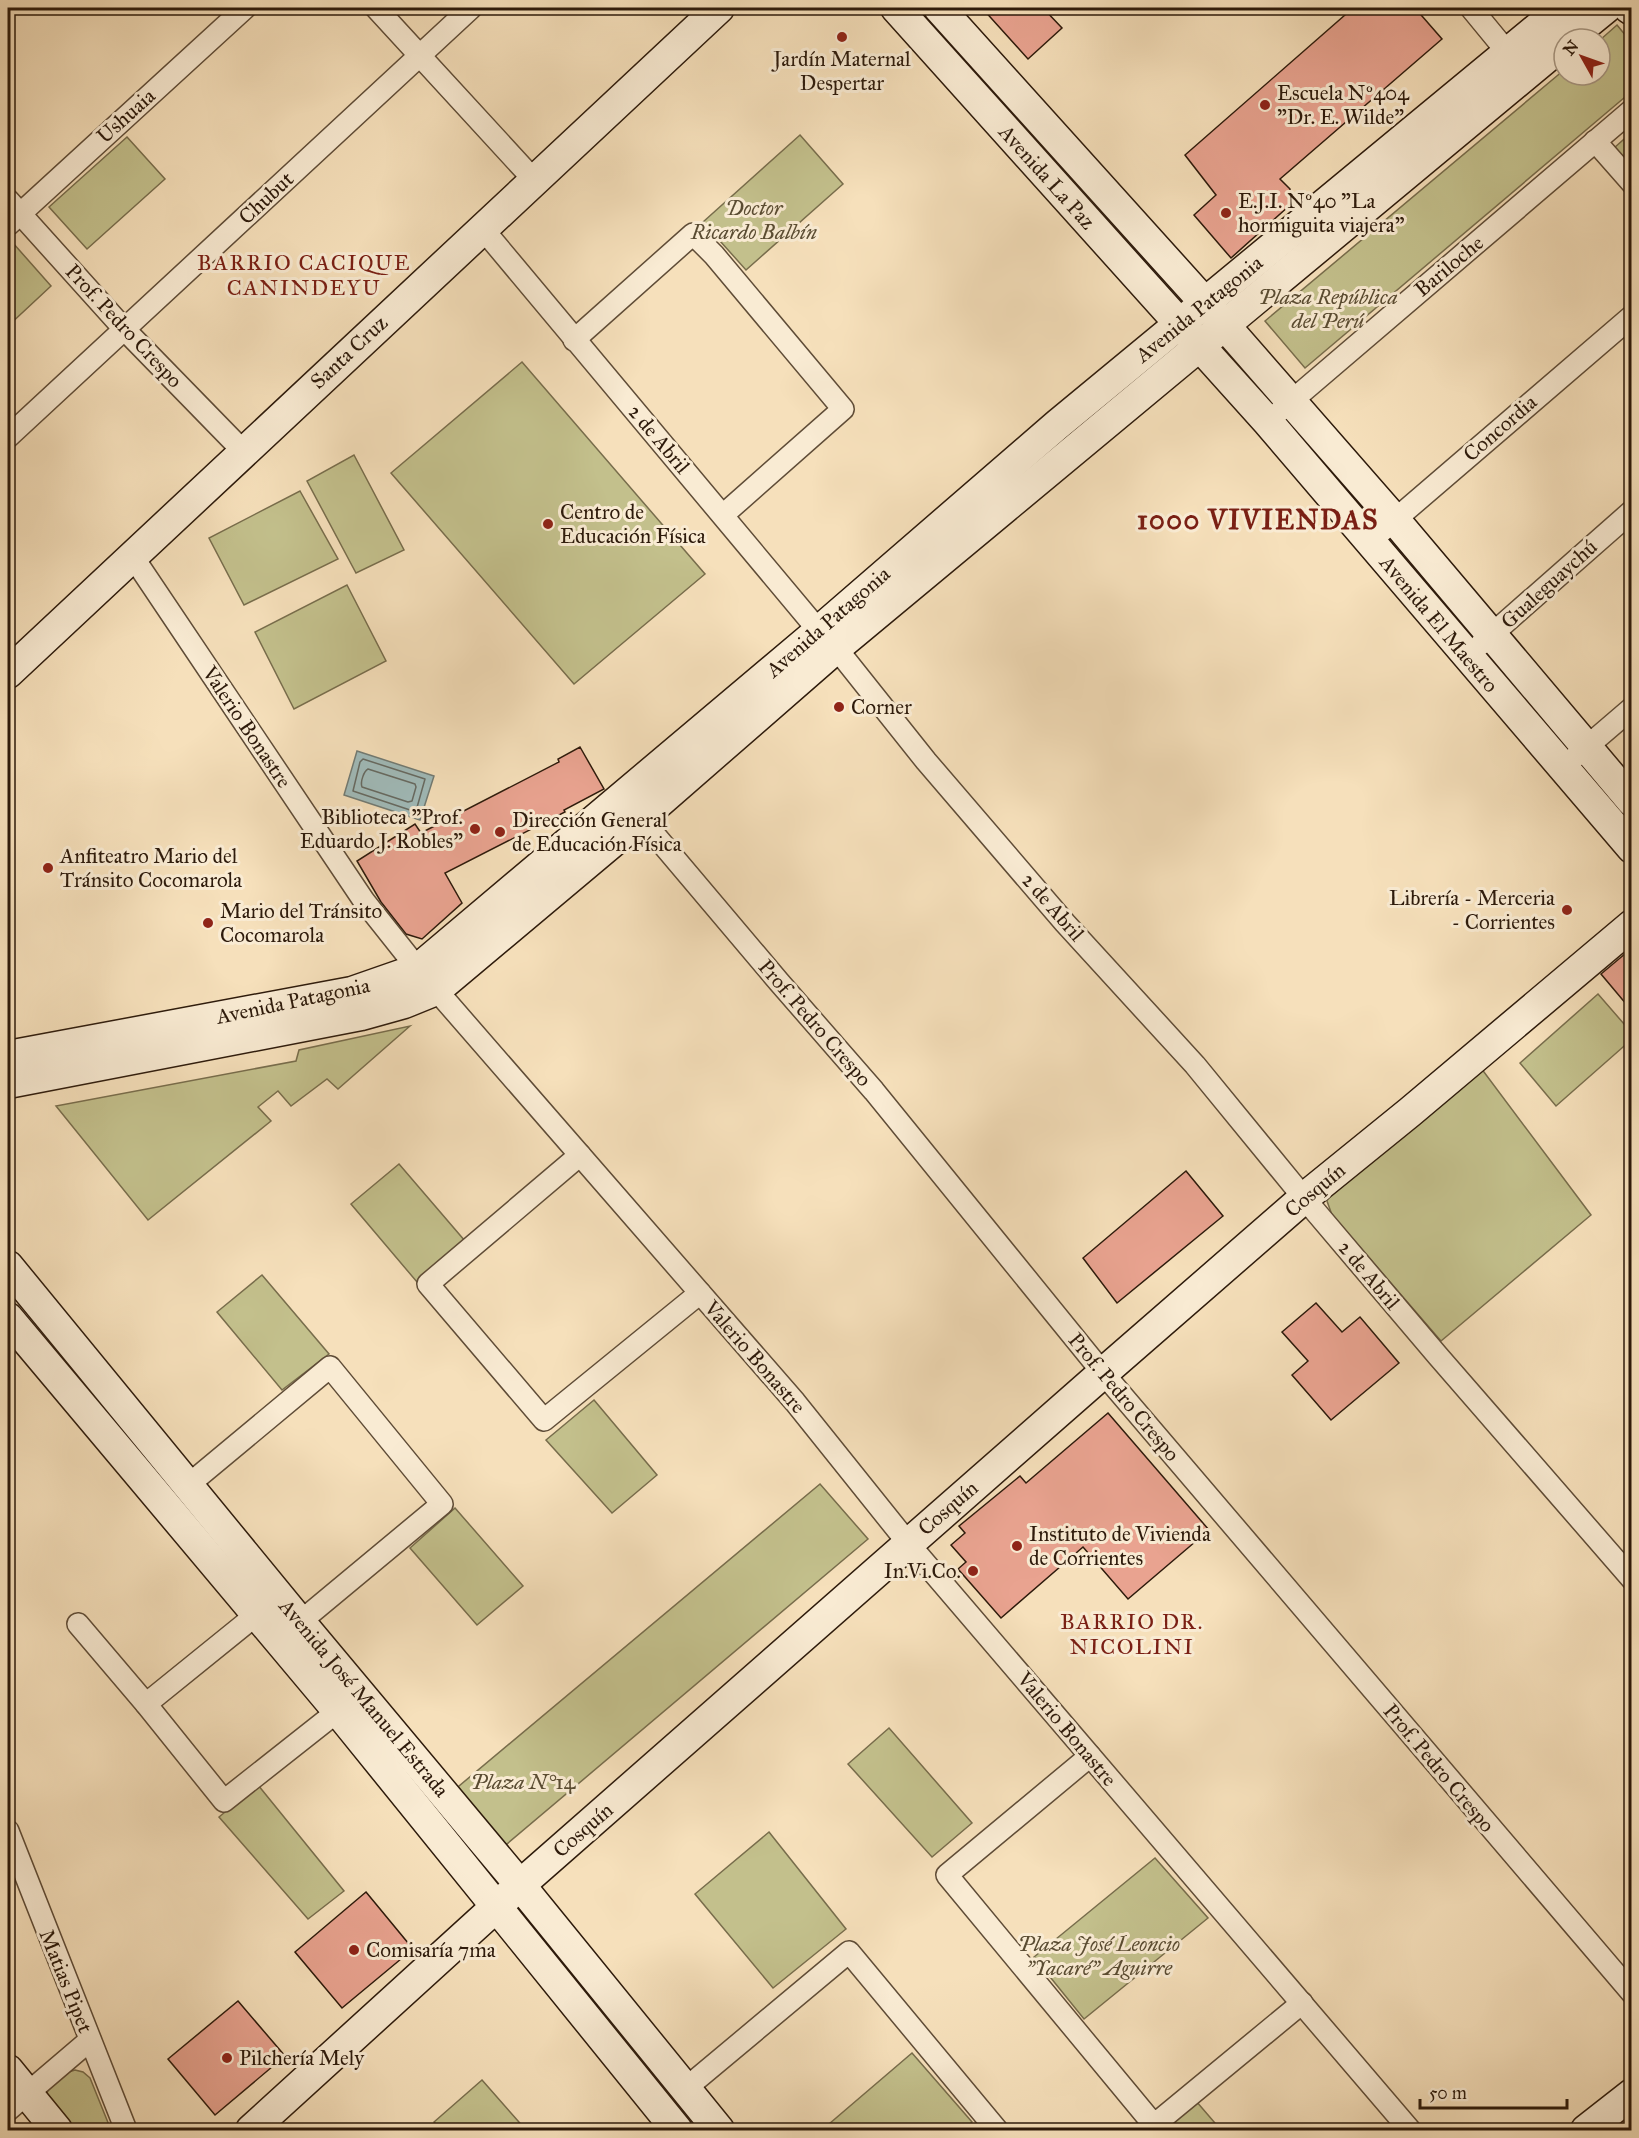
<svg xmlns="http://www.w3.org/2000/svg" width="1639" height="2138" viewBox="0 0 1639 2138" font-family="'IM FELL Great Primer',serif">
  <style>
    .green { fill: #c3c08c; stroke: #786d4c; stroke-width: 1.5 }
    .water { fill: #a0bbba; stroke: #727b74; stroke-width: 1.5 }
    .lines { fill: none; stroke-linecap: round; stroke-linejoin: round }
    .shore { stroke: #666a62; stroke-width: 1.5 }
    .building { fill: #e9a390; stroke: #2d1a0b; stroke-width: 1.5 }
    .street-casing { stroke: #5f4c37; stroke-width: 24 }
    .secondary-casing { stroke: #2d1a0b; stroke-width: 33 }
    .street { stroke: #f9ebd3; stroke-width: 21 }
    .secondary { stroke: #f9ebd3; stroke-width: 30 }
    .poi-dot { fill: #8f2418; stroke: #f9ebd3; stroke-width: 2 }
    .labels { text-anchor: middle; stroke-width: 6; stroke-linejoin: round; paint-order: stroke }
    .poi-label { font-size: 21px; fill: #2d1a0b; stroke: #f9ebd3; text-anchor: start }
    .street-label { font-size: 21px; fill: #2d1a0b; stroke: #f9ebd3 }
    .park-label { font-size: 21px; font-style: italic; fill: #5a4c32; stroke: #f9ebd3 }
    .neighbourhood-label { font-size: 22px; letter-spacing: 1.5px; fill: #7a1f14; stroke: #f9ebd3 }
    .district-label { font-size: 27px; font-weight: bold; letter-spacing: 1.5px; fill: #7a1f14; stroke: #f9ebd3 }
  </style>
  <rect width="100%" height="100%" fill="#f6e0bb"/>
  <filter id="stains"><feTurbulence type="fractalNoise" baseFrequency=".00333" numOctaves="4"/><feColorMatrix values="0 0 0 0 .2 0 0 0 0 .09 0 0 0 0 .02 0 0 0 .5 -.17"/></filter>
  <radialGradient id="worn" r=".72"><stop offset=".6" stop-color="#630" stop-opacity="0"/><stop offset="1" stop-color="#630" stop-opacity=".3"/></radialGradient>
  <g class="green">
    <path d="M1617 25 1631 42V92L1305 368 1265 321 1564 70V75H1600V40Z"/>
    <path d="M1631 133V168L1614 148Z"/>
    <path d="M800 135 843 184 746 270 703 222Z"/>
    <path d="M127 137 165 179 87 249 49 207Z"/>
    <path d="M13 243 51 286 8 326V247Z"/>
    <path d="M522 362 705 574 574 684 391 473Z"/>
    <path d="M354 455 404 550 356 573 307 481Z"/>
    <path d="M300 491 338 559 244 605 209 538Z"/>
    <path d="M347 585 386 661 294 709 255 632Z"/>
    <path d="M1598 994 1631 1032V1040L1556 1106 1520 1063Z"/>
    <path d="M410 1026 338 1089 327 1079 291 1106 278 1091 258 1107 271 1121 148 1220 56 1106 296 1061 299 1050Z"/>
    <path d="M1478 1064 1591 1215 1441 1341 1332 1215 1327 1201 1334 1188Z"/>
    <path d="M399 1164 465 1241 417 1282 351 1204Z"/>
    <path d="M262 1275 329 1354 282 1390 217 1312Z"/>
    <path d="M594 1400 657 1475 612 1513 546 1440Z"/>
    <path d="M820 1484 868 1539 501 1849 453 1791Z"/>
    <path d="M455 1508 523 1586 477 1625 410 1548Z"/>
    <path d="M889 1728 972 1823 932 1857 848 1764Z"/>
    <path d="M258 1785 344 1891 308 1919 219 1817Z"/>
    <path d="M769 1832 846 1929 773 1988 695 1894Z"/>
    <path d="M1155 1858 1208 1918 1084 2019 1034 1957Z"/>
    <path d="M912 2053 972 2122 963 2130H822Z"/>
    <path d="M75 2070 83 2072 90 2078 111 2130H71L46 2095C51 2082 62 2073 75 2070Z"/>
    <path d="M482 2080 526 2130H441L434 2122Z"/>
    <path d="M1196 2101 1221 2130H1160Z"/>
  </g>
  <path class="water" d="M357 751 434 776 420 820 344 795Z"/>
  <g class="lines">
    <g class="shore">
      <path d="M363 759 425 779 416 811H413L353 791 360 762Z"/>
      <path d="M368 769 415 784 416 787 412 801 408 802 362 787C360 782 364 771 368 769Z"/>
    </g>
  </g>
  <g class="building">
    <path d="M982 8H1043L1062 28 1028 59Z"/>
    <path d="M1353 8H1415L1442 39 1280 179 1290 189 1289 206 1231 258 1194 215 1216 195 1185 155Z"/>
    <path d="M580 747 604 789 564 810 565 812 445 873 462 903 422 939 406 934 381 902 357 861 415 824 421 833 559 762 558 759Z"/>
    <path d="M1632 948V1011L1601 974Z"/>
    <path d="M1186 1171 1223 1216 1117 1303 1083 1258Z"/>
    <path d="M1316 1303 1342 1332 1360 1317 1399 1363 1331 1420 1292 1375 1308 1361 1282 1332Z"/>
    <path d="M1108 1413 1209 1530 1128 1599 1083 1547 1001 1618 958 1569 966 1562 951 1545 965 1533 959 1526 1020 1476 1026 1483Z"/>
    <path d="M366 1892 413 1949 342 2008 295 1952Z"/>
    <path d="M238 2001 285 2056 215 2115 168 2059Z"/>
  </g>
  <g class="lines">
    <defs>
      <g id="street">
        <path d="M376 8 534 180"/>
        <path d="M1471 8 1508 53"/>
        <path d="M1595 141 1632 183"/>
        <path d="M8 200 125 330 243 451"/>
        <path d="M8 225 245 8"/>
        <path d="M482 228 819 631 836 648 926 761 1065 923 1195 1065 1304 1198 1438 1356 1632 1579"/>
        <path d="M574 340 693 234 714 255 843 409 723 515"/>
        <path d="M1281 410 1632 110"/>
        <path d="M8 437 471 8"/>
        <path d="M1369 542 1632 316"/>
        <path d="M133 557 364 901 418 969 795 1402 908 1543 1410 2130"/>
        <path d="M1481 644 1632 511"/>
        <path d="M1576 756 1632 708"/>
        <path d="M632 808 779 982 874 1091 1103 1373 1632 1993"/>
        <path d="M580 1155 428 1284 544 1420 700 1293"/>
        <path d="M187 1486 330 1367 442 1504 300 1622"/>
        <path d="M78 1624 146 1704 224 1801 338 1711"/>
        <path d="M146 1704 256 1615"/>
        <path d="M1090 1756 947 1875 1154 2125 1302 2003"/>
        <path d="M8 1831 126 2130"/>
        <path d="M685 2089 849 1952 997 2130"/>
        <path d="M8 2110 90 2040"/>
      </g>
      <g id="secondary">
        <path d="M896 8 1268 422 1632 848"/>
        <path d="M939 8 1206 304 1394 519 1632 801"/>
        <path d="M1629 8 1632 10"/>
        <path d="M1568 39 1606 8"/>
        <path d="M8 673 719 8"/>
        <path d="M8 1056 352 992 418 969 819 631 1057 425 1562 8"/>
        <path d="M8 1083 361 1015 404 1003 436 990 641 818 836 648 1564 43"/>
        <path d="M8 1266 300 1622 520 1885 719 2130"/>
        <path d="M8 1318 338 1711 677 2130"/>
        <path d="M8 2070 57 2130"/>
        <path d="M251 2130 520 1885 1103 1373 1304 1198 1410 1112 1632 925"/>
        <path d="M1586 2130 1632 2094"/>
      </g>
    </defs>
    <use href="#street" class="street-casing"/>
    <use href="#secondary" class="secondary-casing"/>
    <use href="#street" class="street"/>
    <use href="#secondary" class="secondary"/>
  </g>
  <g class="poi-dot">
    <circle cx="842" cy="37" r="6"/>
    <circle cx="1265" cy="105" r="6"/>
    <circle cx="1226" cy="213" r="6"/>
    <circle cx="548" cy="524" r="6"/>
    <circle cx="839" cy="707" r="6"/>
    <circle cx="475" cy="829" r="6"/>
    <circle cx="500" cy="832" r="6"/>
    <circle cx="48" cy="868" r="6"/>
    <circle cx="1567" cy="910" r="6"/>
    <circle cx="208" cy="923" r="6"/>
    <circle cx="1017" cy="1546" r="6"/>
    <circle cx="973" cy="1571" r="6"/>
    <circle cx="354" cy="1950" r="6"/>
    <circle cx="227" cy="2058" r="6"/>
  </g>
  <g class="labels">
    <g class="poi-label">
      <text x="842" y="66" text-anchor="middle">Jardín Maternal<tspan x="842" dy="24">Despertar</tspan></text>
      <text x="1277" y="100">Escuela Nº404<tspan x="1277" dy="24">"Dr. E. Wilde"</tspan></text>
      <text x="1238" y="208">E.J.I. Nº40 "La<tspan x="1238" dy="24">hormiguita viajera"</tspan></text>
      <text x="560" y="519">Centro de<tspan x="560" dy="24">Educación Física</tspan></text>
      <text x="851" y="714">Corner</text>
      <text x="463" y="824" text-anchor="end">Biblioteca "Prof.<tspan x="463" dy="24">Eduardo J. Robles"</tspan></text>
      <text x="512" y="827">Dirección General<tspan x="512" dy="24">de Educación Física</tspan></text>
      <text x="60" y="863">Anfiteatro Mario del<tspan x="60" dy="24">Tránsito Cocomarola</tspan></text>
      <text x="1555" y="905" text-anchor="end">Librería - Merceria<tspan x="1555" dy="24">- Corrientes</tspan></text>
      <text x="220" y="918">Mario del Tránsito<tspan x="220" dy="24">Cocomarola</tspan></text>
      <text x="1029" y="1541">Instituto de Vivienda<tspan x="1029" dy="24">de Corrientes</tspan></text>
      <text x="961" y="1578" text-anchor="end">In.Vi.Co.</text>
      <text x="366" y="1957">Comisaría 7ma</text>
      <text x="239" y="2065">Pilchería Mely</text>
    </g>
    <g class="street-label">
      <text transform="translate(126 116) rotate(-42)" y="7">Ushuaia</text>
      <text transform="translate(1047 177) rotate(48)" y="7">Avenida La Paz</text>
      <text transform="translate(266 198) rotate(-43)" y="7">Chubut</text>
      <text transform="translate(1449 266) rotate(-40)" y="7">Bariloche</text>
      <text transform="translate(1199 309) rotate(-39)" y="7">Avenida Patagonia</text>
      <text transform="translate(124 326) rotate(47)" y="7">Prof. Pedro Crespo</text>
      <text transform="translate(349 352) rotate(-43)" y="7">Santa Cruz</text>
      <text transform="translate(1500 428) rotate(-41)" y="7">Concordia</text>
      <text transform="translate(659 439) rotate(50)" y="7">2 de Abril</text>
      <text transform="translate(1549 584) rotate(-42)" y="7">Gualeguaychú</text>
      <text transform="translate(828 622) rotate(-41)" y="7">Avenida Patagonia</text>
      <text transform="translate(1439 624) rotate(50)" y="7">Avenida El Maestro</text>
      <text transform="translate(247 727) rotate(56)" y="7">Valerio Bonastre</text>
      <text transform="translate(1053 907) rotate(49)" y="7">2 de Abril</text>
      <text transform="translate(293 1001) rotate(-12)" y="7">Avenida Patagonia</text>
      <text transform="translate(815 1023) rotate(49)" y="7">Prof. Pedro Crespo</text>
      <text transform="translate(1315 1190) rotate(-40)" y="7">Cosquín</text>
      <text transform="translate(1369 1275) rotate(50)" y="7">2 de Abril</text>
      <text transform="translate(755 1357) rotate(49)" y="7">Valerio Bonastre</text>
      <text transform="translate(1124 1397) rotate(50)" y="7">Prof. Pedro Crespo</text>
      <text transform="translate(948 1508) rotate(-41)" y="7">Cosquín</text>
      <text transform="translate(364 1698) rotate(50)" y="7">Avenida José Manuel Estrada</text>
      <text transform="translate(1067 1729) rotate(50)" y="7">Valerio Bonastre</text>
      <text transform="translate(1439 1768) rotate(50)" y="7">Prof. Pedro Crespo</text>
      <text transform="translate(583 1830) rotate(-41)" y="7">Cosquín</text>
      <text transform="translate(66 1981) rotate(68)" y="7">Matias Pipet</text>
    </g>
    <g class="park-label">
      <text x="754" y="215">Doctor<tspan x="754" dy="24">Ricardo Balbín</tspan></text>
      <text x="1328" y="304">Plaza República<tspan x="1328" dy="24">del Perú</tspan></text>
      <text x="523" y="1789">Plaza N°14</text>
      <text x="1099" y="1951">Plaza José Leoncio<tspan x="1099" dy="24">"Yacaré" Aguirre</tspan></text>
    </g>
    <g class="neighbourhood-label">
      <text x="304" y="270">BARRIO CACIQUE<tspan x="304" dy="25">CANINDEYU</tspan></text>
      <text x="1132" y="1629">BARRIO DR.<tspan x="1132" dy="25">NICOLINI</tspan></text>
    </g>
    <g class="district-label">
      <text x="1258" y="529">1000 VIVIENDAS</text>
    </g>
  </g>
  <rect width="1639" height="2138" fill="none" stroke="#f6e0bb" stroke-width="30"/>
  <rect x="9" y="9" width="1621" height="2120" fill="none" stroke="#2d1a0b" stroke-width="3"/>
  <rect x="15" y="15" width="1609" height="2108" fill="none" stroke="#2d1a0b" stroke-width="1.5"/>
  <g transform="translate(1582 57) rotate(310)"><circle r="28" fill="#f9ebd3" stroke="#a79783" stroke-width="1.5"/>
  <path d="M0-4.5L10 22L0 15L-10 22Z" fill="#8f2418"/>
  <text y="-9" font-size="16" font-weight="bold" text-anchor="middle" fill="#2d1a0b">N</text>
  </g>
  <path d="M1420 2099v9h147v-9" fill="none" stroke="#2d1a0b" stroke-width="3"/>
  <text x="1429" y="2099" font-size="18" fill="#2d1a0b" stroke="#f9ebd3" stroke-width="4.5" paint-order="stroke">50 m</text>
  <rect width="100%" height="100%" filter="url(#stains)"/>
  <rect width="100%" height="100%" fill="url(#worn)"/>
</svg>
